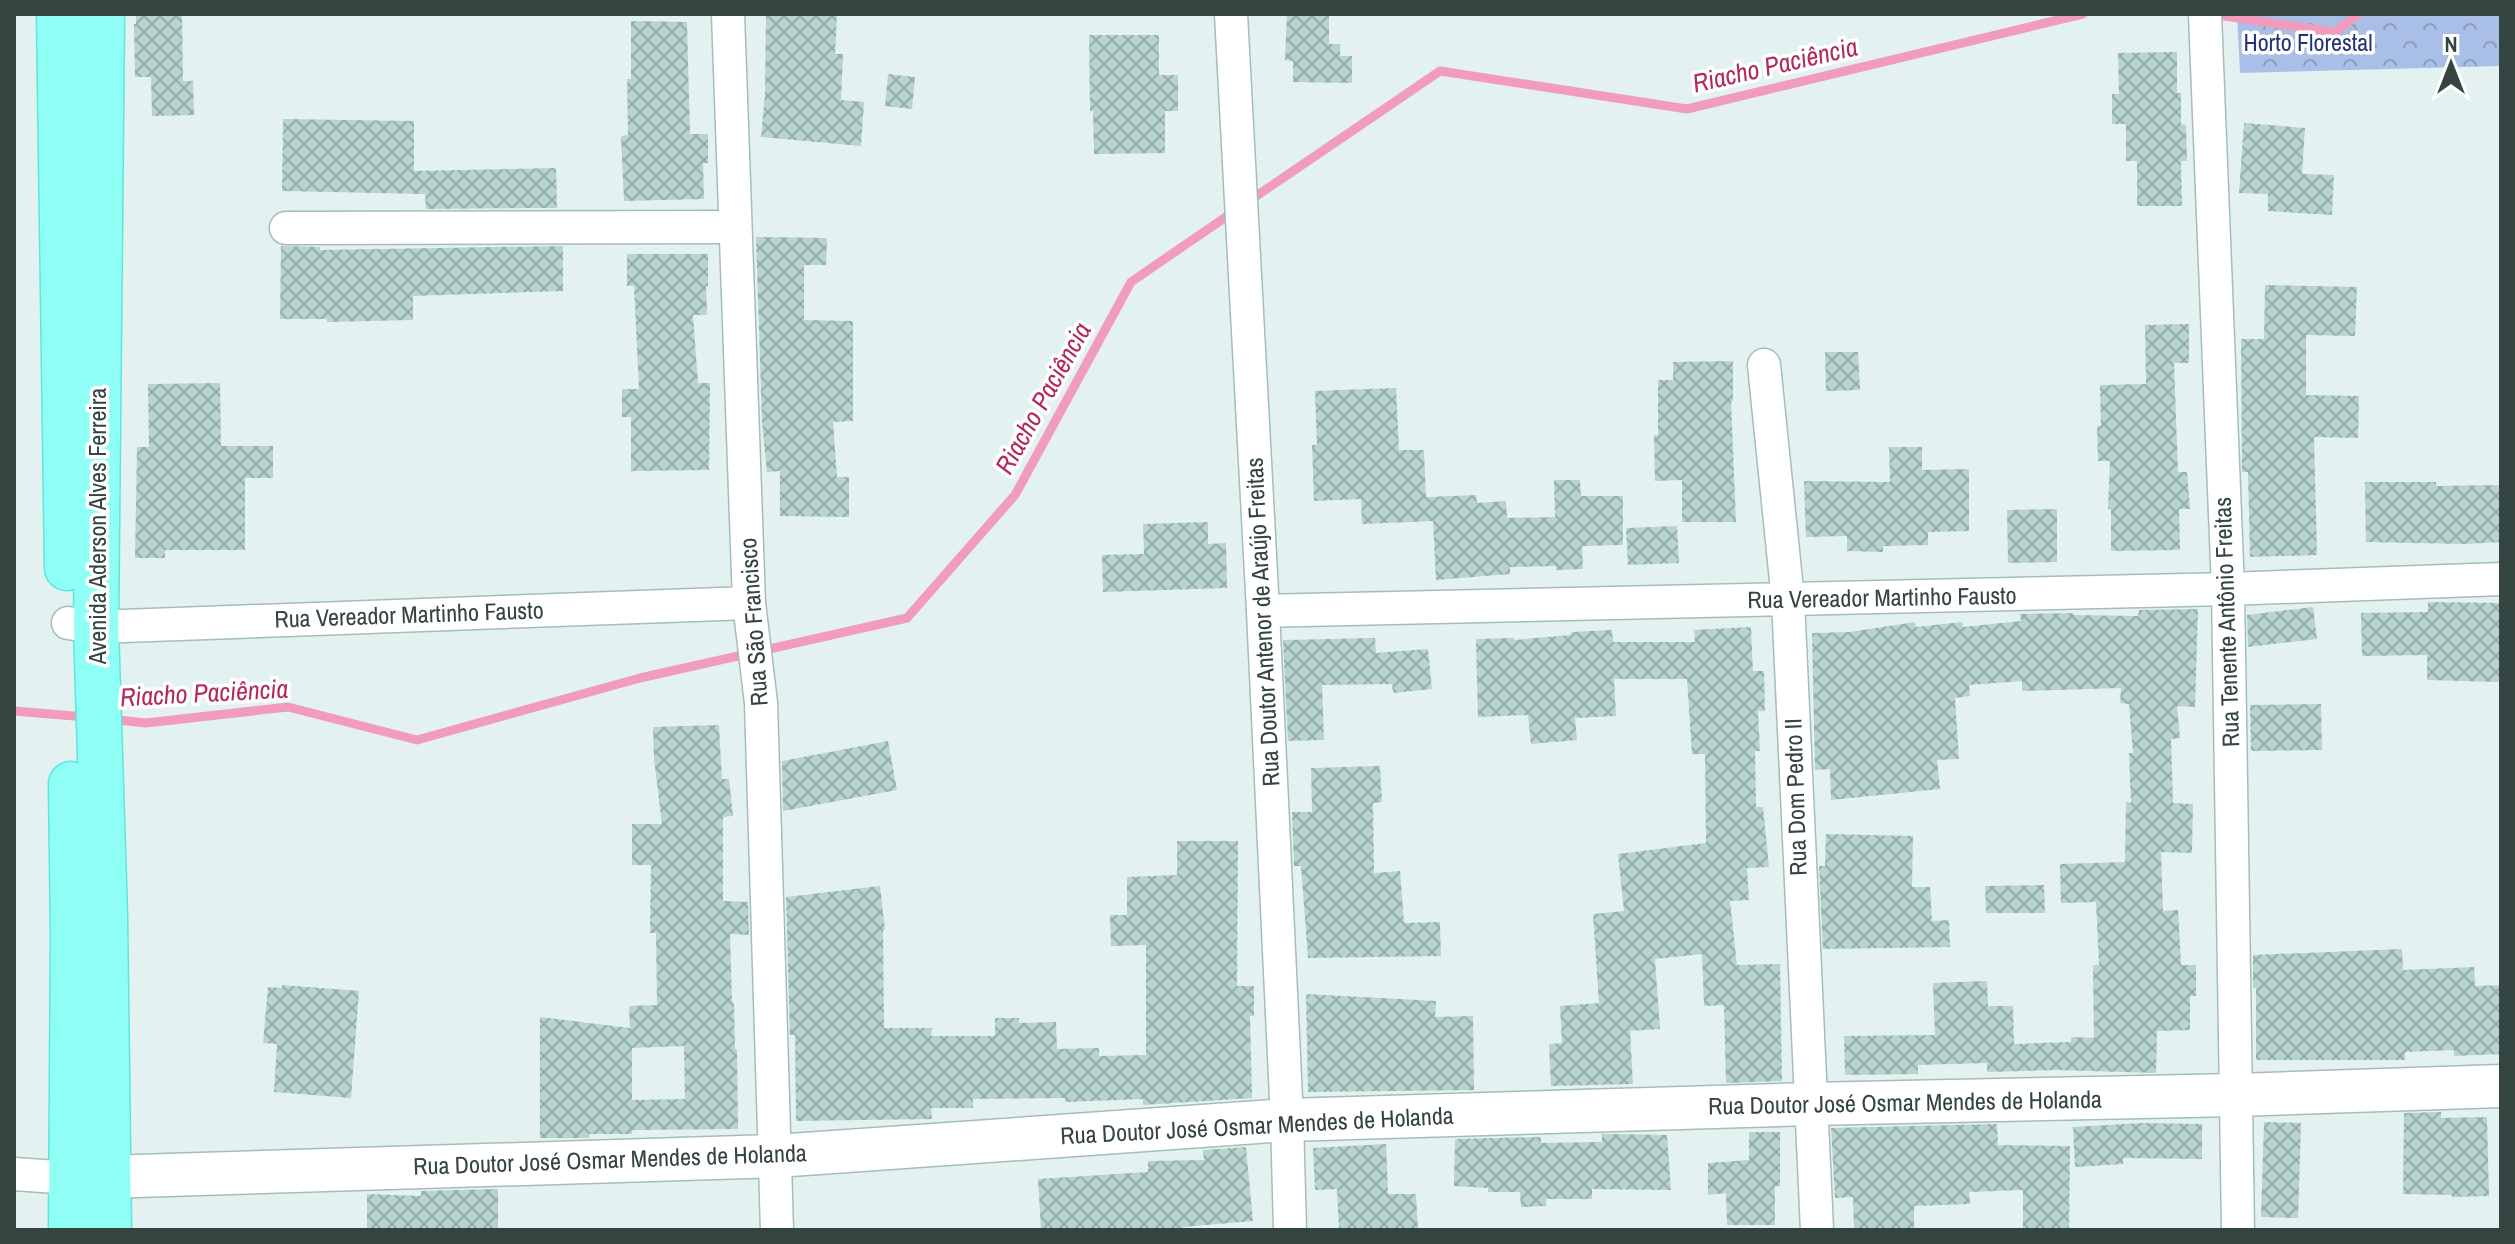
<svg xmlns="http://www.w3.org/2000/svg" width="2515" height="1244" viewBox="0 0 2515 1244" font-family="'Archivo Narrow',sans-serif">
  <style>
    .park { fill: url(#park-crowns) }
    .lines { fill: none; stroke-linecap: round; stroke-linejoin: round }
    .stream { stroke: #f29cbd; stroke-width: 9 }
    .building { fill: url(#building-cross-hatch); fill-rule: evenodd }
    .minor-casing { stroke: #a5bdba; stroke-width: 35 }
    .tertiary-casing { stroke: #a5bdba; stroke-width: 45 }
    .primary-casing { stroke: #5ce7da; stroke-width: 47 }
    .minor { stroke: #fff; stroke-width: 32 }
    .tertiary { stroke: #fff; stroke-width: 42 }
    .primary { stroke: #8ffff6; stroke-width: 44 }
    .labels { text-anchor: middle; stroke-width: 7; stroke-linejoin: round; paint-order: stroke }
    .park-label { font-size: 24px; fill: #253376; stroke: #fff }
    .street-label { font-size: 24px; fill: #334441; stroke: #fff }
    .water-label { font-size: 26px; font-style: italic; fill: #b22a5c; stroke: #fff }
  </style>
  <defs>
    <pattern id="park-crowns" width="20" height="18" patternUnits="userSpaceOnUse" patternTransform="scale(2)"><rect width="20" height="18" fill="#aabfe8"/><path d="M2 6a3 3 0 1 1 6 0M12 15a3 3 0 1 1 6 0" fill="none" stroke="#8b9dbe"/></pattern>
    <pattern id="building-cross-hatch" width="8" height="8" patternUnits="userSpaceOnUse" patternTransform="scale(2)"><rect width="8" height="8" fill="#b8d4cf"/><path d="M0 0l8 8M0 8l8-8" fill="none" stroke="#96aeaa"/></pattern>
  </defs>
  <rect width="100%" height="100%" fill="#e3f2f1"/>
  <path class="park" d="M2237 14H2501V66L2240 73Z"/>
  <g class="lines">
    <g class="stream">
      <path d="M2210 14 2335 32 2359 14"/>
      <path d="M1249 201 1440 71 1687 109 2083 14"/>
      <path d="M14 711 86 717"/>
      <path d="M109 719 146 723 288 707 417 740 640 678 907 618 1015 495 1131 282 1233 212"/>
    </g>
  </g>
  <g class="building">
    <path d="M136 14H182L183 81H193L194 115 152 116 151 77H135L134 24H136Z"/>
    <path d="M766 14H837L835 54H843L841 100 864 102 861 146 761 137 765 94Z"/>
    <path d="M1287 14H1329V44H1340V56H1352V83L1293 82V61L1285 60Z"/>
    <path d="M631 21 687 22 690 134H708V163H703L704 199 624 201 621 136 628 135 627 79H631Z"/>
    <path d="M1089 35H1159V75H1178V111H1165V153L1094 154 1093 111H1090Z"/>
    <path d="M2177 52V93H2181V124L2186 125 2187 161H2181L2182 206H2137V161H2126V124H2112V94H2119L2118 53Z"/>
    <path d="M888 74 915 77 912 109 885 106Z"/>
    <path d="M283 119 414 121V171L556 168 557 208 426 209 425 194 282 191Z"/>
    <path d="M2244 123 2305 128 2302 174 2334 175 2332 215 2268 211V194L2239 193Z"/>
    <path d="M756 237 827 238 826 265H804V320L853 321V421L833 422 837 477H849V517L780 516V471L767 472 762 421Z"/>
    <path d="M281 246 320 247V250L563 246V291L413 296V320L327 322V319H280Z"/>
    <path d="M627 254H708V286H706L707 315H693L698 383H710L709 470 631 471V417H622V389H639L634 286H627Z"/>
    <path d="M2265 285 2357 287 2355 336 2306 335V395L2359 396 2358 438 2314 437 2317 555 2250 557 2248 472H2242L2241 339H2264Z"/>
    <path d="M2189 324V363H2174L2178 472H2187L2190 509H2179L2180 550 2111 551V509H2108L2110 461H2098L2097 426H2101L2100 385 2146 384 2145 325Z"/>
    <path d="M1825 352H1858L1860 390 1826 391Z"/>
    <path d="M1733 361V401H1731L1736 522H1682V480L1655 481 1654 435H1658V380H1673V362Z"/>
    <path d="M220 383 221 446H273V478H245V550H165V558H135L137 447H149L148 384Z"/>
    <path d="M1396 388 1399 450H1424L1426 497 1476 495 1477 503 1506 501 1507 518 1555 517 1554 480H1580L1581 496H1623V545L1582 546 1583 569 1556 570V566L1510 567V574L1436 580 1433 521 1362 524 1361 499 1314 501 1312 445H1317L1315 391Z"/>
    <path d="M1889 447H1922V470L1969 469V531L1928 532V545L1883 546V552L1847 551V536L1806 537 1804 481 1890 482Z"/>
    <path d="M2365 482H2436V486L2501 485V542L2465 544 2366 542Z"/>
    <path d="M2057 509V562L2008 563 2007 510Z"/>
    <path d="M1208 522V544L1226 543 1227 588 1103 592 1102 555 1144 554 1143 524Z"/>
    <path d="M1677 526 1679 563 1628 565 1626 528Z"/>
    <path d="M2428 602 2500 603 2499 682 2427 680V655L2362 656 2361 613 2428 612Z"/>
    <path d="M2313 607 2317 639 2248 647 2247 615Z"/>
    <path d="M2198 609 2195 707 2177 706 2180 738 2171 739 2173 803 2193 804 2192 853 2161 852 2163 911 2178 910 2181 965H2196V996H2190V1030L2157 1031 2156 1073 2056 1070 1987 1072V1063L1918 1065V1074L1845 1075 1844 1036 1935 1035 1933 983 1987 981 1988 1006H2013L2014 1044 2071 1042V1037L2094 1038 2093 965H2099L2096 902 2061 903 2060 864 2125 862 2126 802 2131 803 2129 753H2133L2129 704 2120 703 2121 688 2022 691V681L1969 685 1970 696 1955 698 1959 759 1937 760 1940 789 1831 800 1830 769 1815 770 1812 633 1850 632 1915 622 1916 627 1962 622 1963 627 2021 621 2020 614 2073 613V615L2138 616 2139 610Z"/>
    <path d="M1751 627 1753 671H1764L1765 711H1758L1760 751H1755L1756 807H1763L1769 867 1747 868 1749 900 1730 901 1737 965 1780 964 1782 1081 1726 1083 1724 1005 1704 1006 1702 954 1655 959 1660 1029 1630 1031 1633 1084 1551 1086 1549 1044 1562 1043 1560 1006 1599 1003 1593 914 1624 911 1618 854 1706 843 1705 754H1692L1687 679H1614L1616 716 1575 718 1577 740 1531 744 1528 715 1478 717 1476 639 1514 638V640L1571 635V632L1612 630 1613 642H1695L1694 630Z"/>
    <path d="M1375 638 1376 653 1428 649 1432 689 1393 693 1392 684 1322 685 1324 740 1288 741 1283 640Z"/>
    <path d="M2321 704 2322 750 2251 751 2250 705Z"/>
    <path d="M719 725 722 779H729L733 816 723 817V901L748 902 749 935 730 934 732 1003H734L735 1049H737L738 1129 632 1130V1134H589V1138H540V1017L630 1028 629 1006 657 1005 656 933H650L651 865H632V824H662L654 759 653 727ZM684 1046 685 1099 632 1100V1048Z"/>
    <path d="M888 741 897 790 783 811 782 761Z"/>
    <path d="M1380 766 1382 802 1373 803 1374 873 1400 871 1404 923 1440 922 1441 956 1308 958 1301 866H1294L1292 812H1312L1311 768Z"/>
    <path d="M1826 834 1913 836 1912 887H1930L1932 921 1949 920 1950 947 1823 949 1819 866H1825Z"/>
    <path d="M1177 841H1238L1237 986H1254V1016H1250L1252 1098 1143 1105V1099L1065 1102V1098L973 1099V1108H931L932 1119 796 1121 795 1035H790L786 897 880 886 885 930H883L884 1028H932L931 1036H995V1018H1019V1023L1056 1022 1057 1049 1099 1048V1056L1146 1055V945L1111 946 1110 915H1127V877L1177 875Z"/>
    <path d="M2044 885 2045 913H1986L1985 886Z"/>
    <path d="M2402 949 2403 970 2474 967 2475 986 2501 985V1054L2454 1056V1050L2405 1052V1060H2256V988H2253V955Z"/>
    <path d="M282 985 359 991 351 1098 274 1092 277 1044 263 1043 268 987 282 988Z"/>
    <path d="M1306 994 1436 1001 1435 1017 1473 1016 1474 1090 1308 1092Z"/>
    <path d="M2441 1112V1118L2487 1117 2489 1196 2452 1197V1195L2403 1194 2404 1113Z"/>
    <path d="M2264 1122 2301 1123 2298 1218 2261 1217Z"/>
    <path d="M2143 1123 2202 1124V1159L2123 1158V1164L2075 1167 2073 1127Z"/>
    <path d="M1997 1124 1998 1145 2070 1146 2069 1230H2023V1190L1969 1192 1970 1204 1914 1206V1230H1854L1853 1197 1835 1198 1831 1128Z"/>
    <path d="M1749 1132H1780V1186H1775V1225H1727L1726 1193 1708 1195V1163L1749 1160Z"/>
    <path d="M1602 1134 1667 1135 1671 1190 1592 1189V1199H1546V1206L1521 1207 1520 1192H1488V1188L1454 1186 1455 1139 1541 1137V1143L1602 1142Z"/>
    <path d="M1386 1144 1388 1194H1416L1418 1230H1339L1337 1189 1315 1190 1313 1148Z"/>
    <path d="M1246 1147 1253 1221 1183 1227V1230H1041L1038 1179 1148 1172V1161L1204 1160 1203 1150Z"/>
    <path d="M498 1189V1230H367V1194L421 1196V1191Z"/>
  </g>
  <g class="lines">
    <defs>
      <g id="minor">
        <path d="M728 14 749 603 761 703 777 1230"/>
        <path d="M1231 14 1263 611 1287 1120 1290 1230"/>
        <path d="M2205 14 2228 589 2238 1230"/>
        <path d="M286 228 735 227"/>
        <path d="M1764 365 1788 600 1817 1230"/>
        <path d="M1263 611 2228 589 2501 579"/>
        <path d="M68 623 96 627 749 603"/>
        <path d="M14 1174 71 1178"/>
      </g>
      <path id="tertiary" d="M73 1178 776 1156 1287 1120 1809 1104 2237 1095 2501 1086"/>
      <g id="primary">
        <path d="M59 14 67 568"/>
        <path d="M102 14 96 627 105 916 109 1230"/>
        <path d="M71 784 73 934 71 1230"/>
      </g>
    </defs>
    <use href="#minor" class="minor-casing"/>
    <use href="#tertiary" class="tertiary-casing"/>
    <use href="#primary" class="primary-casing"/>
    <use href="#minor" class="minor"/>
    <use href="#tertiary" class="tertiary"/>
    <use href="#primary" class="primary"/>
  </g>
  <g class="labels">
    <g class="park-label">
      <text x="2308" y="51">Horto Florestal</text>
    </g>
    <g class="street-label">
      <text transform="translate(98 526) rotate(-90)" y="8">Avenida Aderson Alves Ferreira</text>
      <text transform="translate(1882 598) rotate(-1)" y="8">Rua Vereador Martinho Fausto</text>
      <text transform="translate(409 615) rotate(-2)" y="8">Rua Vereador Martinho Fausto</text>
      <text transform="translate(754 622) rotate(-94)" y="8">Rua São Francisco</text>
      <text transform="translate(1263 622) rotate(-93)" y="8">Rua Doutor Antenor de Araújo Freitas</text>
      <text transform="translate(2227 622) rotate(-92)" y="8">Rua Tenente Antônio Freitas</text>
      <text transform="translate(1796 797) rotate(-92)" y="8">Rua Dom Pedro II</text>
      <text transform="translate(1905 1103) rotate(-1)" y="8">Rua Doutor José Osmar Mendes de Holanda</text>
      <text transform="translate(1257 1126) rotate(-3)" y="8">Rua Doutor José Osmar Mendes de Holanda</text>
      <text transform="translate(610 1160) rotate(-2)" y="8">Rua Doutor José Osmar Mendes de Holanda</text>
    </g>
    <g class="water-label">
      <text transform="translate(1775 65) rotate(-13)" y="9">Riacho Paciência</text>
      <text transform="translate(1043 398) rotate(-61)" y="9">Riacho Paciência</text>
      <text transform="translate(204 693) rotate(-3)" y="9">Riacho Paciência</text>
    </g>
  </g>
  <rect width="2515" height="1244" fill="none" stroke="#334441" stroke-width="32"/>
  <g transform="translate(2451 64)" stroke="#ffffff" stroke-width="6" paint-order="stroke">
  <path d="M0-6L14 30L0 20L-14 30Z" fill="#334441"/>
  <text y="-12" font-size="22" font-weight="bold" text-anchor="middle" fill="#334441">N</text>
  </g>
</svg>
